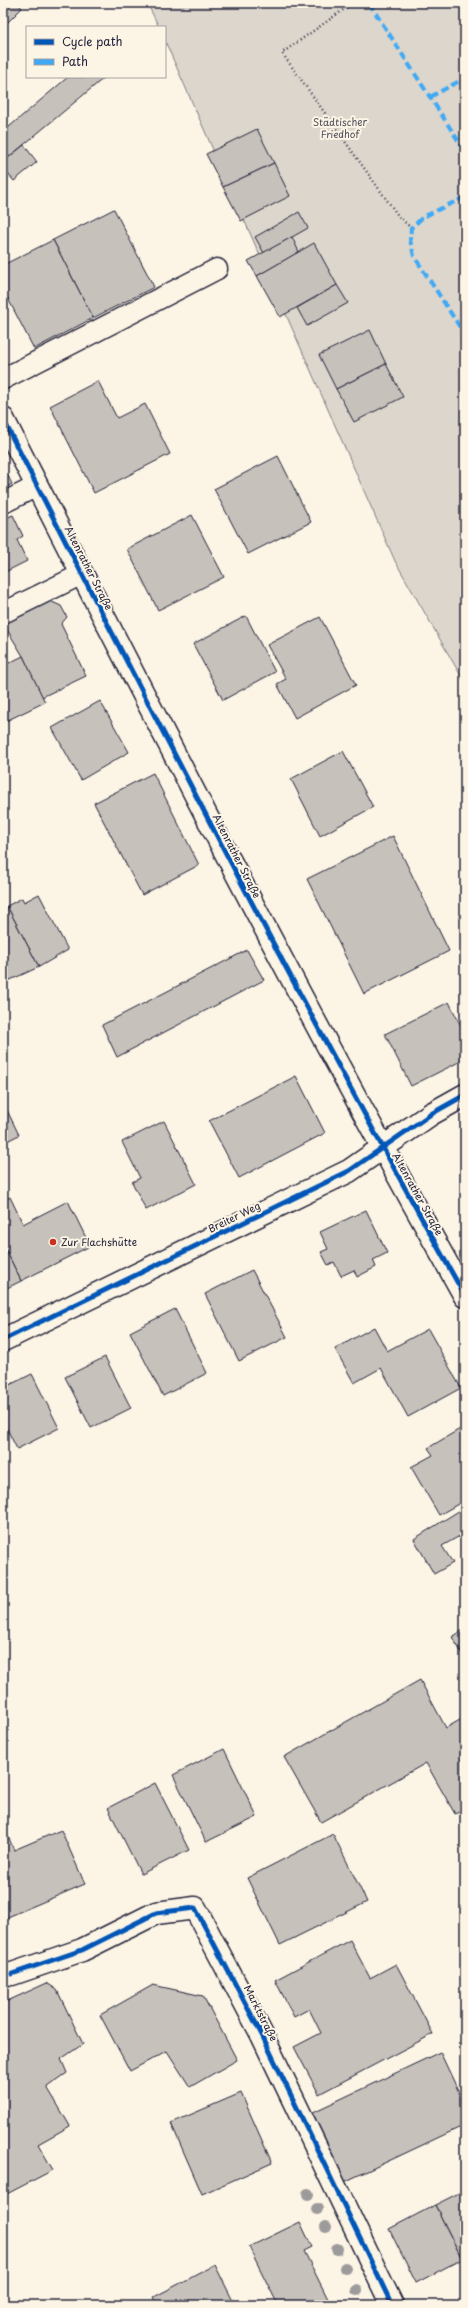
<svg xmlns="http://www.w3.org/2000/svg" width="468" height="2308" viewBox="0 0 468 2308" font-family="'Playpen Sans',sans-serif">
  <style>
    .green { fill: #dcd6cc; stroke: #7f7c84 }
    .building { fill: #c6c1bb; stroke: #22223b }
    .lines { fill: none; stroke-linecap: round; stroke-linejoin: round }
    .lane-casing { stroke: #22223b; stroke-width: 23 }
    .street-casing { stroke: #22223b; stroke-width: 25 }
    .path { stroke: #22223b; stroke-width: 2.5; stroke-dasharray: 1 3; stroke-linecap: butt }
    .lane { stroke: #fcf5e5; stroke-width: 20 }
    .street { stroke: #fcf5e5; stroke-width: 22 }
    .quiet { stroke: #3fa9f5; stroke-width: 4; stroke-dasharray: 8 4; stroke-linecap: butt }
    .cycleway-casing { stroke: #fcf5e5; stroke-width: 8 }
    .cycleway { stroke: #0057b8; stroke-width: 5 }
    .tree { fill: #9d9a9b }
    .poi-dot { fill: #c8321e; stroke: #fcf5e5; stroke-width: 1.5 }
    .labels { text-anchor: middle; stroke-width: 4; stroke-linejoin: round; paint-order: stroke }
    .park-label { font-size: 10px; fill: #504f5f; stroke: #fcf5e5 }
    .street-label { font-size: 10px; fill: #22223b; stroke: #fcf5e5 }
    .poi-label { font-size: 10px; fill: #22223b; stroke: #fcf5e5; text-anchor: start }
  </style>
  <rect width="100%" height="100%" fill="#fcf5e5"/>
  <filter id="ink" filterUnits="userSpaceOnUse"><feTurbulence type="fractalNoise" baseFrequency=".025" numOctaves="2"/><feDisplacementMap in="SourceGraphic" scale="8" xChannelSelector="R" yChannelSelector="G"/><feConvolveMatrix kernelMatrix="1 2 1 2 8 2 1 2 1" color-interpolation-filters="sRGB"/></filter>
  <g filter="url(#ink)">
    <path class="green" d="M147 3H465V683L395 561 165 41V27H159Z"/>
    <g class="building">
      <path d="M3 3H17L22 8 3 27Z"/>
      <path d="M68 77H105L3 162V132Z"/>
      <path d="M257 129 274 163 223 187 206 154Z"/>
      <path d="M24 145 37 162 14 181 3 168V162Z"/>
      <path d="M274 163 290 196 241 221 223 187Z"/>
      <path d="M114 209 154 287 93 318 53 240Z"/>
      <path d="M299 212 308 228 264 253 255 237Z"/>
      <path d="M292 237 299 252 257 276 248 261Z"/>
      <path d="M53 240 93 318 34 349 3 289V265Z"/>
      <path d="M314 243 337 285 280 317 257 276Z"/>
      <path d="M337 285 348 303 307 326 297 308Z"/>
      <path d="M370 330 386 364 336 389 319 355Z"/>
      <path d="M386 364 403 397 354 422 336 389Z"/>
      <path d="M98 381 117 418 145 404 170 454 94 493 50 406Z"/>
      <path d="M278 456 311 522 248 554 214 489Z"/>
      <path d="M3 466 12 484 3 489Z"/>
      <path d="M13 515 23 536 17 540 27 561 3 573V519Z"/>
      <path d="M192 515 224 577 158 610 127 549Z"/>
      <path d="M50 601 61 606 67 617 61 624 86 676 42 697 23 656 3 623Z"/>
      <path d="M246 616 275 672 223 700 193 644Z"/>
      <path d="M320 617 356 685 295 718 277 684 286 679 267 645Z"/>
      <path d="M23 656 45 702 6 721 3 715V666Z"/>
      <path d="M100 701 129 752 81 780 52 728Z"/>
      <path d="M343 751 373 807 320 836 291 779Z"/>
      <path d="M153 773 199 865 142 895 94 803Z"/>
      <path d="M393 836 449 951 364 994 307 879Z"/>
      <path d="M39 894 68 950 39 967 7 906 22 898 24 902Z"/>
      <path d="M7 906 39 967 8 981 3 971V908Z"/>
      <path d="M247 950 264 980 117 1057 102 1025Z"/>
      <path d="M449 1002 465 1034V1059L411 1086 385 1034Z"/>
      <path d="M296 1076 325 1133 239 1178 209 1121Z"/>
      <path d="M3 1102 19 1135 3 1143Z"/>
      <path d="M164 1121 196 1184 146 1210 132 1182 140 1178 122 1142Z"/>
      <path d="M10 1197 23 1224 68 1201 90 1246 21 1281 3 1244V1201Z"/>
      <path d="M366 1210 387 1253 373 1260 376 1267 357 1277 354 1270 341 1276 334 1262 328 1265 321 1252 328 1249 320 1232Z"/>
      <path d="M3 1244 21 1281 3 1290Z"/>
      <path d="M252 1270 287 1337 239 1361 205 1294Z"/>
      <path d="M175 1309 207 1373 163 1396 130 1332Z"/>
      <path d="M374 1327 387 1351 428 1329 461 1388 408 1417 381 1368 354 1383 335 1349Z"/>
      <path d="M105 1357 131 1408 91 1428 65 1377Z"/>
      <path d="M32 1374 59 1428 17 1449 3 1421V1388Z"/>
      <path d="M465 1426V1500L439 1515 411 1467 433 1455 428 1448Z"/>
      <path d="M465 1507V1533L442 1546 453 1563 434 1574 414 1539Z"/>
      <path d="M465 1629V1658L452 1637Z"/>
      <path d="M420 1680 446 1728 465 1717V1809L455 1814 426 1763 321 1822 284 1757Z"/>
      <path d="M224 1749 257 1817 206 1842 173 1775Z"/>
      <path d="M155 1783 189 1850 141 1874 108 1808Z"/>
      <path d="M3 1825 14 1850 61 1830 85 1884 3 1919Z"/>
      <path d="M333 1834 367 1902 280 1945 247 1878Z"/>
      <path d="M350 1940 370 1978 396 1964 433 2034 319 2094 294 2047 321 2033 309 2009 294 2017 275 1980Z"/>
      <path d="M47 1983 57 1990 83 2044 61 2059 67 2073 47 2087 70 2126 38 2144 53 2170 3 2196V2003Z"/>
      <path d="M153 1985 203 1996 237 2060 190 2087 167 2051 130 2071 100 2015Z"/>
      <path d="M440 2052 465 2105V2125L344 2182 311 2113Z"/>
      <path d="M241 2093 272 2163 202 2194 171 2123Z"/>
      <path d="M465 2190V2258L462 2259 435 2205Z"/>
      <path d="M435 2205 462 2259 416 2283 389 2229Z"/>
      <path d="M300 2222 312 2247 304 2251 331 2305H278L249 2247Z"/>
      <path d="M215 2265 235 2305H158L154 2297Z"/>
    </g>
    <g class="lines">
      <defs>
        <g id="lane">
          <path d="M3 379 217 269"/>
          <path d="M3 503 37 486"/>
          <path d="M3 613 82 574"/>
        </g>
        <g id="street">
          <path d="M3 419C153 714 303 1008 465 1296"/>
          <path d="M3 1340 349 1171 431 1114 465 1095"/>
          <path d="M12 1974 82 1950 156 1913 195 1908 262 2035 392 2305"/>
        </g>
      </defs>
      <use href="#lane" class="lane-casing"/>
      <use href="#street" class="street-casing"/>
      <path class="path" d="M353 3 282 53 399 217 411 228"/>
      <use href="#lane" class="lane"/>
      <use href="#street" class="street"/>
      <g class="quiet">
        <path d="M369 3 465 151"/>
        <path d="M430 97 465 78"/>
        <path d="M465 197 423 217 411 228 410 240 414 256 465 335"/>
      </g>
      <defs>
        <g id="cycleway">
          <path d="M3 419C153 714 303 1008 465 1296"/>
          <path d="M3 1340 349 1171 431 1114 465 1095"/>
          <path d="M12 1974 82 1950 156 1913 195 1908 262 2035 392 2305"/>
        </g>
      </defs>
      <use href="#cycleway" class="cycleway-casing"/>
      <use href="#cycleway" class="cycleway"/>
    </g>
    <g class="tree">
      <circle cx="308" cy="2194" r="6"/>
      <circle cx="317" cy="2209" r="6"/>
      <circle cx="326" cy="2227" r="6"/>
      <circle cx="337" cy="2249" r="6"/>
      <circle cx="345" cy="2268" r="6"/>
      <circle cx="357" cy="2290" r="6"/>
    </g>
  </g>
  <circle class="poi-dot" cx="53" cy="1242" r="4"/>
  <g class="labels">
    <g class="park-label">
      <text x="340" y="126">Städtischer<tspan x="340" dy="12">Friedhof</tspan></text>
    </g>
    <g class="street-label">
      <text transform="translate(89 568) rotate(63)" y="4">Altenrather Straße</text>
      <text transform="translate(237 856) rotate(63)" y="4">Altenrather Straße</text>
      <text transform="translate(418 1194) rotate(61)" y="4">Altenrather Straße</text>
      <text transform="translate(234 1217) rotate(-26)" y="4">Breiter Weg</text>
      <text transform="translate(261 2013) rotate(63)" y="4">Marktstraße</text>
    </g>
    <g class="poi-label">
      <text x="61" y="1246">Zur Flachshütte</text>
    </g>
  </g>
  <rect width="468" height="2308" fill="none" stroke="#fcf5e5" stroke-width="16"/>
  <rect x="8" y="8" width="452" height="2292" fill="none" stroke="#22223b" stroke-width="1.5" filter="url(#ink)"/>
  <rect x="26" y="26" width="140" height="52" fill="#fcf5e5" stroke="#a5a1a1"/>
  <rect x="34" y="39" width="20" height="6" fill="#0057b8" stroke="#a5a1a1"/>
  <text x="62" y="46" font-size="12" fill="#22223b">Cycle path</text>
  <rect x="34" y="59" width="20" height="6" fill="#3fa9f5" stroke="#a5a1a1"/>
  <text x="62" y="66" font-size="12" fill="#22223b">Path</text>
</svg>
